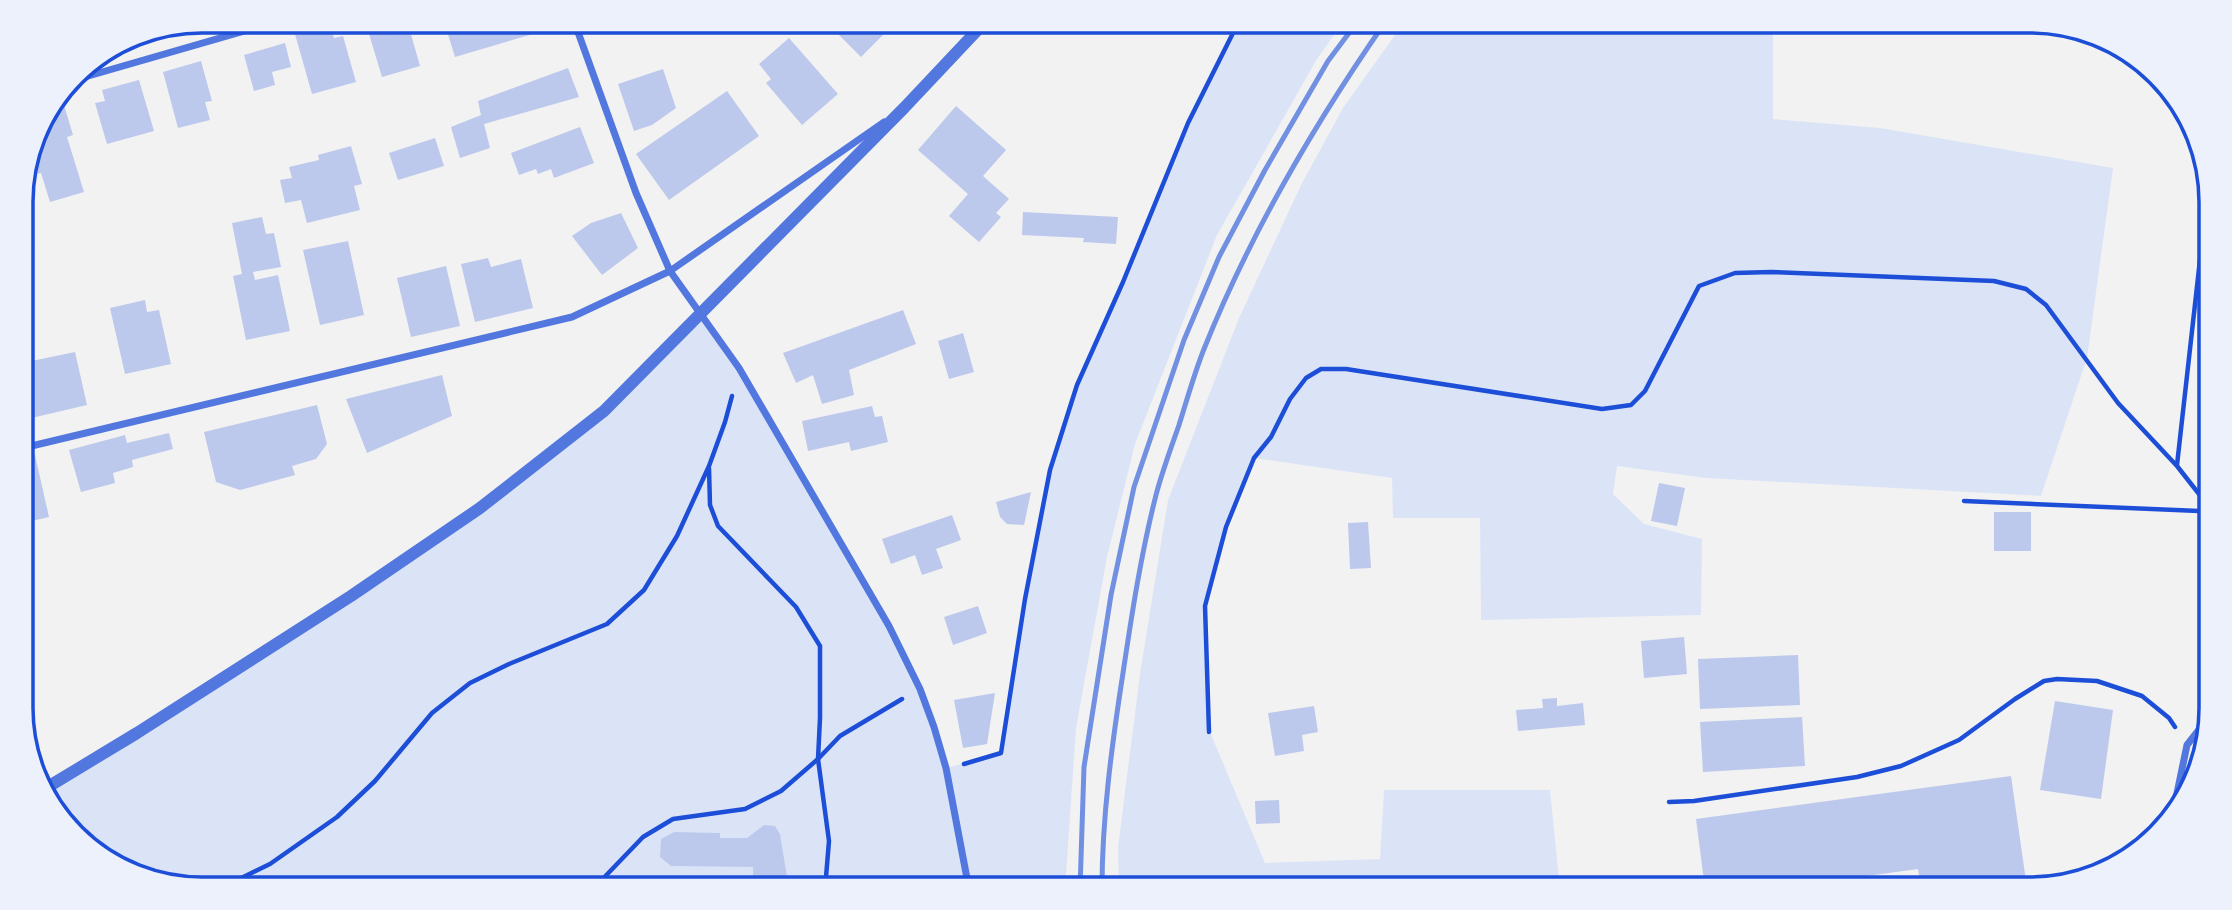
<svg xmlns="http://www.w3.org/2000/svg" width="2232" height="910" viewBox="0 0 2232 910" font-family="'PT Sans Narrow',sans-serif">
  <style>
    .green { fill: #dbe4f7 }
    .building { fill: #bdc9ec }
    .lines { fill: none; stroke-linecap: round; stroke-linejoin: round }
    .path { stroke: #1d4ed8; stroke-width: 4.5 }
    .minor { stroke: #5277de; stroke-width: 7 }
    .tertiary { stroke: #5277de; stroke-width: 12 }
    .rail { stroke: #7290e2; stroke-width: 5 }
    .rim { fill: none; stroke: #1d4ed8; stroke-width: 3.5 }
  </style>
  <rect width="100%" height="100%" fill="#f2f2f2"/>
  <g class="green">
    <path d="M1239 21H1344L1317 59 1217 235 1135 444 1107 557 1076 728 1065 889H202L143 879 66 827 46 788 351 596 604 411 702 314 825 514 920 689 947 768 1001 753 1025 599 1050 470 1077 385 1123 282 1188 123Z"/>
    <path d="M1405 21H1773V119L1880 128 2113 168 2087 358 2041 496 1706 478 1617 466 1613 494 1644 524 1702 539 1701 615 1481 620 1480 518H1393L1392 478 1254 458 1226 527 1205 606 1210 732 1265 863 1380 859 1384 790H1550L1560 889H1119L1118 847 1140 674 1168 500 1239 318 1302 183 1343 108Z"/>
  </g>
  <g class="building">
    <path d="M317 21H330L334 38 343 36 356 82 312 94 293 27Z"/>
    <path d="M377 21H394L398 35 410 31 420 66 382 77 366 24Z"/>
    <path d="M444 21H540L543 31 455 57Z"/>
    <path d="M825 21H897L861 57Z"/>
    <path d="M1837 21H1854L1853 34 1836 33Z"/>
    <path d="M789 38 838 94 802 125 766 83 771 79 759 64Z"/>
    <path d="M285 43 291 67 272 72 275 85 254 91 244 55Z"/>
    <path d="M201 61 212 101 205 102 210 120 178 128 163 72Z"/>
    <path d="M568 68 579 97 484 124 490 148 460 158 451 127 481 115 478 101Z"/>
    <path d="M663 69 676 108 652 125 634 131 618 84Z"/>
    <path d="M139 80 154 131 107 144 95 103 105 101 102 90Z"/>
    <path d="M727 91 759 136 669 200 636 154Z"/>
    <path d="M64 105 73 135 67 137 84 192 50 202 41 173 25 176 39 122 50 109Z"/>
    <path d="M956 106 1006 150 983 176 1009 199 996 213 1001 217 979 242 949 216 968 194 918 150Z"/>
    <path d="M580 127 594 163 554 178 551 169 538 174 536 169 519 175 511 153Z"/>
    <path d="M435 138 444 166 398 180 389 153Z"/>
    <path d="M351 146 362 184 354 186 360 210 307 223 301 200 285 203 280 180 292 178 289 167 319 160 318 155Z"/>
    <path d="M1023 212 1118 217 1116 244 1083 242 1084 238 1022 235Z"/>
    <path d="M621 213 638 248 602 275 572 236 591 223Z"/>
    <path d="M262 217 266 234 274 233 281 267 253 272 255 280 278 275 290 331 246 340 233 276 242 274 232 223Z"/>
    <path d="M348 241 364 315 320 325 303 250Z"/>
    <path d="M488 258 491 267 521 259 533 308 475 322 461 264Z"/>
    <path d="M446 266 460 326 411 337 397 278Z"/>
    <path d="M145 300 147 312 159 310 171 364 125 374 110 308Z"/>
    <path d="M903 310 916 344 849 370 854 395 822 404 813 375 796 383 783 353Z"/>
    <path d="M963 333 974 372 949 379 938 341Z"/>
    <path d="M75 352 87 405 23 420 22 363Z"/>
    <path d="M442 375 452 416 367 453 346 399Z"/>
    <path d="M317 405 327 444 316 459 292 466 295 475 240 490 216 482 204 432Z"/>
    <path d="M872 406 875 417 882 416 888 442 851 451 849 442 808 451 802 421Z"/>
    <path d="M169 433 173 449 132 460 133 467 113 473 115 483 81 492 69 450 125 435 127 443Z"/>
    <path d="M35 455 49 517 23 523V458Z"/>
    <path d="M1659 483 1685 488 1677 526 1651 521Z"/>
    <path d="M1031 492 1024 525 1007 524 1000 517 996 502Z"/>
    <rect x="1994" y="512" width="37" height="39"/>
    <path d="M952 515 961 540 936 549 943 568 922 575 915 555 891 564 882 539Z"/>
    <path d="M1368 522 1371 568 1350 569 1348 523Z"/>
    <path d="M978 606 987 633 953 645 944 617Z"/>
    <path d="M1684 637 1687 674 1644 678 1641 641Z"/>
    <path d="M1798 655 1800 705 1700 709 1698 659Z"/>
    <path d="M995 693 987 744 963 748 954 700Z"/>
    <path d="M1557 698V706L1583 703 1585 725 1518 731 1516 710 1543 708 1542 699Z"/>
    <path d="M2055 701 2113 710 2101 799 2040 790Z"/>
    <path d="M1314 706 1318 732 1302 735 1304 751 1275 756 1268 713Z"/>
    <path d="M1802 717 1805 766 1703 772 1700 722Z"/>
    <path d="M2011 776 2027 888 1921 889 1918 869 1770 889H1705L1696 819Z"/>
    <path d="M1279 800 1280 823 1256 824 1255 801Z"/>
    <path d="M764 825 775 826 780 834 789 889H753V867L671 866 660 857 661 839 674 832 720 833V838H747Z"/>
  </g>
  <g class="lines">
    <g class="path">
      <path d="M2177 465 2204 224"/>
      <path d="M709 468 710 505 718 526 796 607 820 646V718L818 759 829 841 825 889"/>
      <path d="M1964 501 2199 511 2210 502"/>
      <path d="M1209 732 1205 606 1226 527 1254 458 1271 437 1290 399 1306 378 1321 369H1346L1602 409 1631 405 1645 391 1699 286 1735 273 1771 272 1994 281 2026 289 2046 305 2118 403 2177 466 2210 508"/>
      <path d="M964 764 1001 753 1025 599 1050 470 1077 385 1123 282 1188 123 1239 21"/>
      <path d="M1669 802 1694 801 1857 777 1901 766 1959 740 2015 699 2044 681 2057 679 2097 681 2142 696 2169 718 2175 727"/>
      <path d="M219 889 270 864 337 817 375 781 432 713 470 683 509 664 607 624 644 590 677 536 709 466 725 422 732 396"/>
      <path d="M593 889 643 837 673 819 745 809 781 791 818 759 840 736 902 699"/>
    </g>
    <g class="minor">
      <path d="M574 21 636 193 670 271 739 368 889 626 920 689 934 727 946 768 969 889"/>
      <path d="M71 81 279 21"/>
      <path d="M23 448 572 317 670 271 884 122"/>
      <path d="M2175 803 2187 745 2209 717"/>
    </g>
    <path class="tertiary" d="M46 788 137 733 351 596 480 508 604 411 904 108 986 21"/>
    <g class="rail">
      <path d="M1080 889 1084 767 1111 595 1134 487 1184 340 1219 257 1265 170 1328 61 1358 21"/>
      <path d="M1102 889C1102 817 1112 744 1123 673 1132 613 1141 554 1156 495 1162 472 1171 448 1179 425 1187 400 1194 374 1204 349 1250 234 1315 123 1386 21"/>
    </g>
  </g>
  <path d="M0 0H2232V910H0ZM202 33H2030A169 169 0 0 1 2199 202V708A169 169 0 0 1 2030 877H202A169 169 0 0 1 33 708V202A169 169 0 0 1 202 33Z" fill="#edf1fc" fill-rule="evenodd"/>
  <path class="rim" d="M202 33H2030A169 169 0 0 1 2199 202V708A169 169 0 0 1 2030 877H202A169 169 0 0 1 33 708V202A169 169 0 0 1 202 33Z"/>
</svg>
